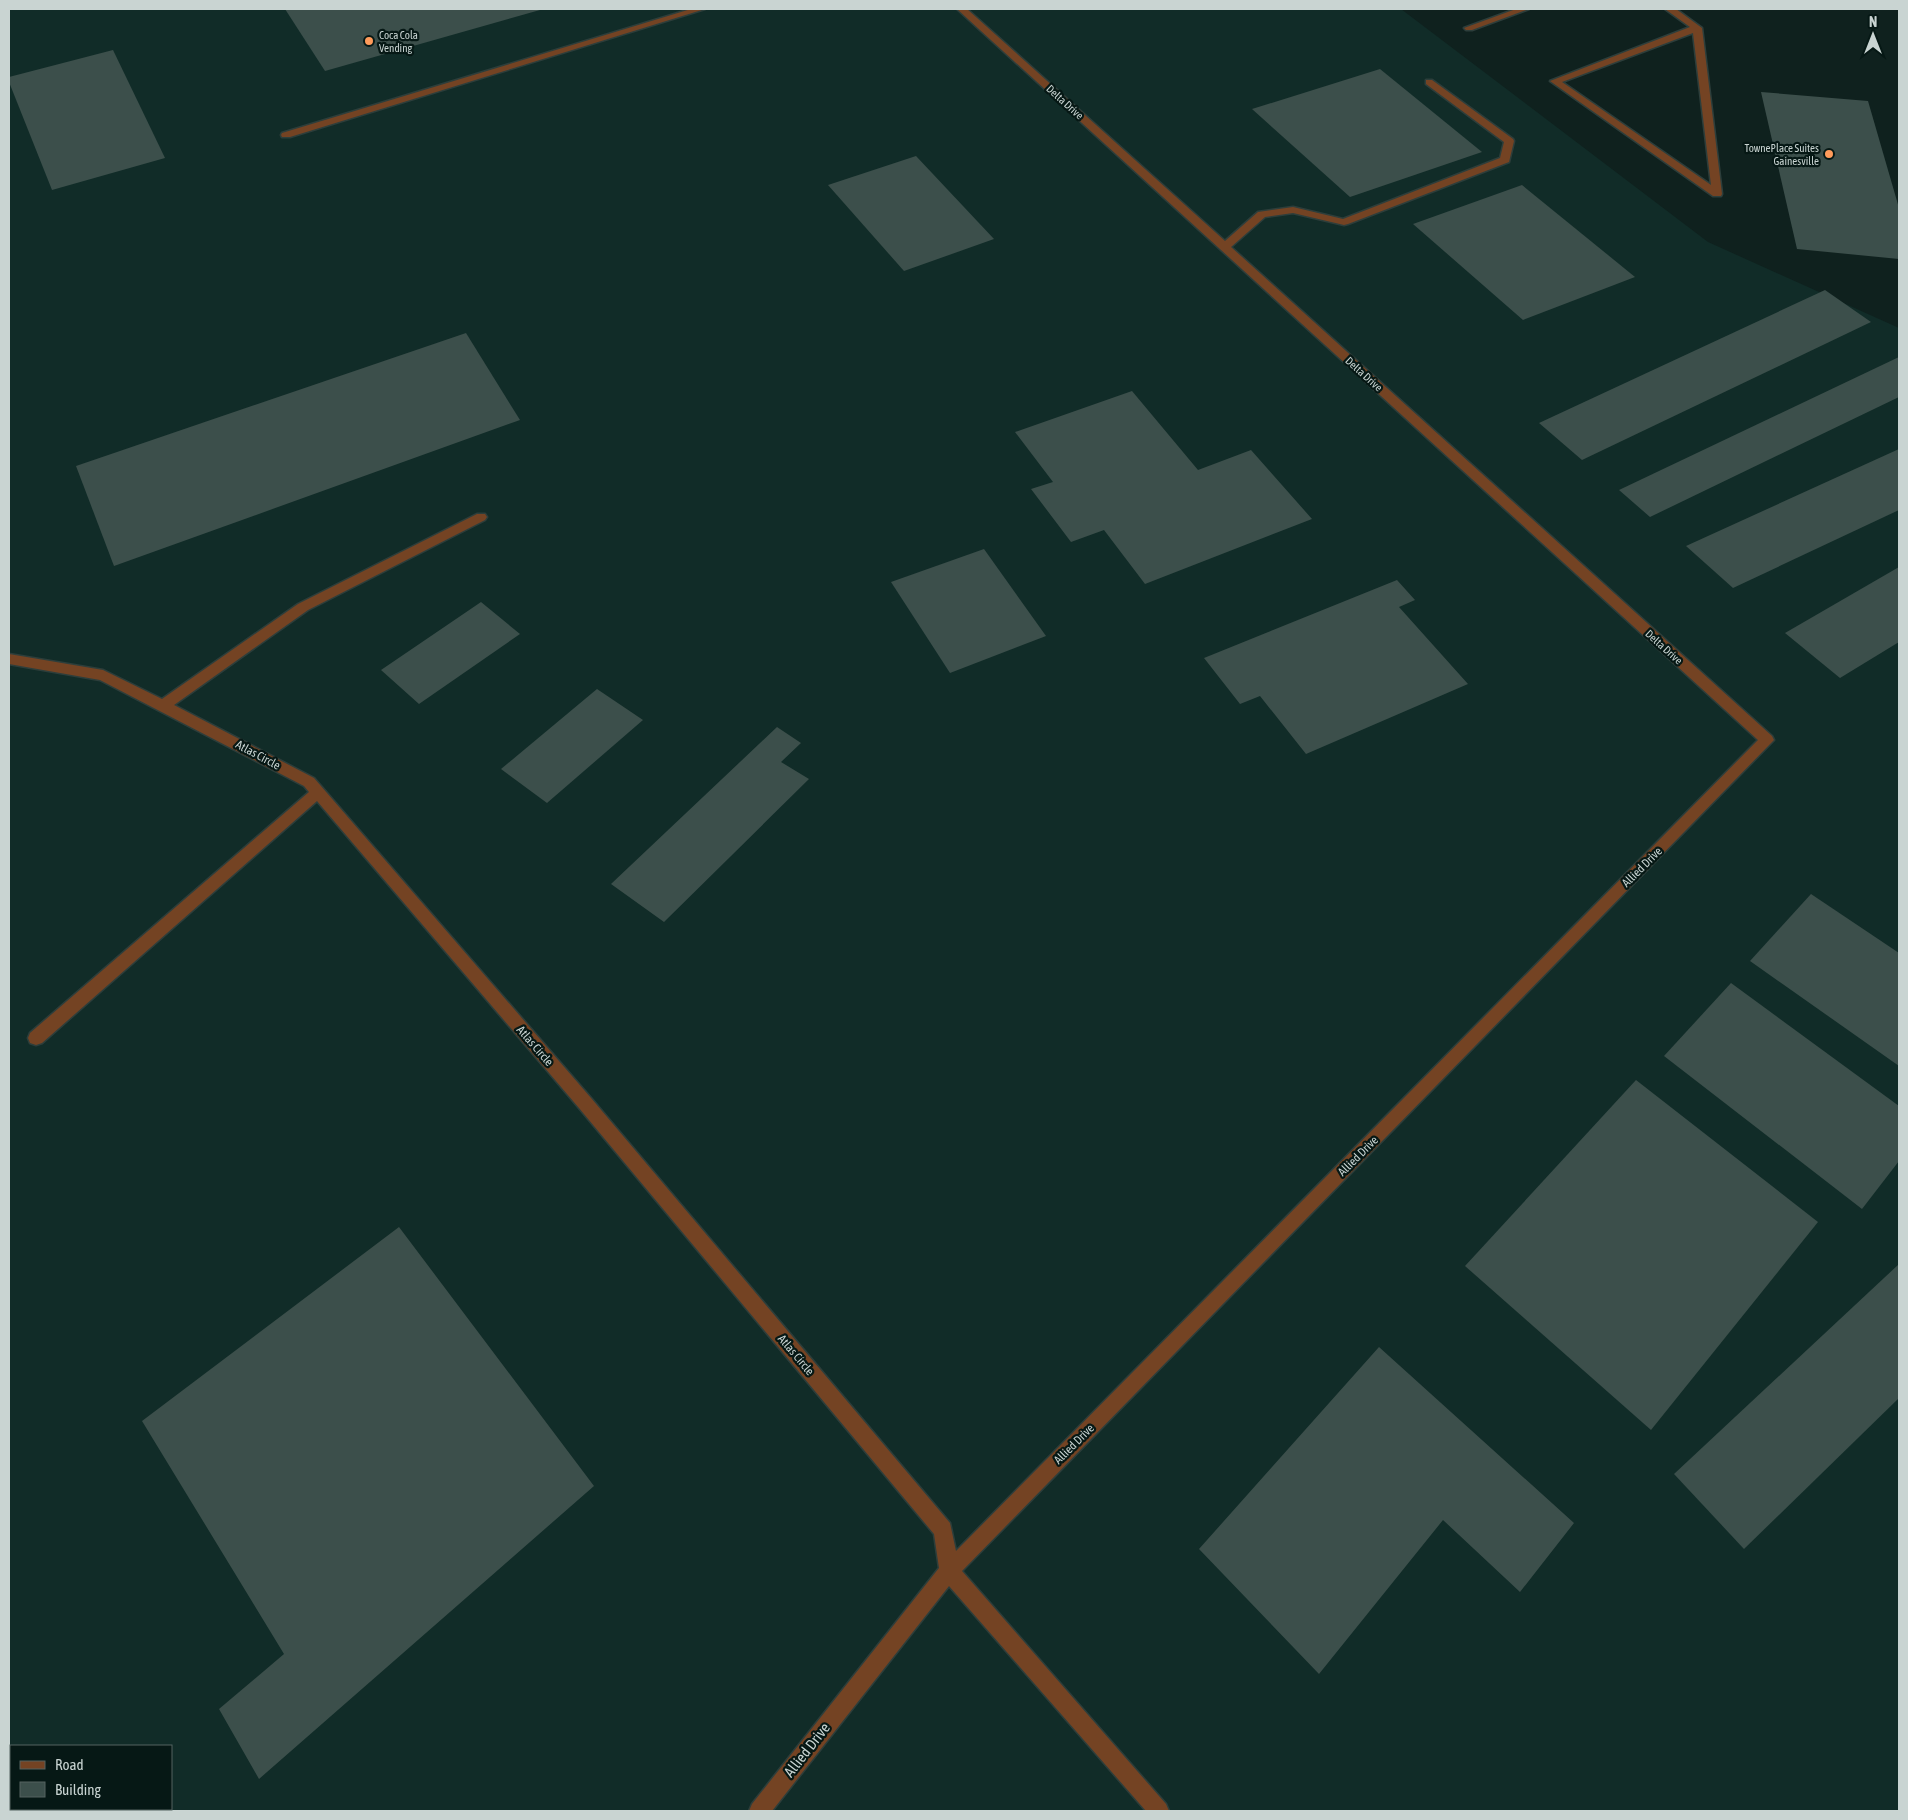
<svg xmlns="http://www.w3.org/2000/svg" width="1908" height="1820" viewBox="0 0 1908 1820" font-family="'Asap Condensed',sans-serif">
  <style>
    .built { fill: #112c28; fill-rule: evenodd }
    .building { fill: #3c4f4b }
    .lines { fill: none; stroke-linecap: round; stroke-linejoin: round }
    .minor-casing { stroke: #2d3e3b; stroke-width: 3 }
    .minor { fill: #744323; fill-rule: evenodd }
    .poi-dot { fill: #ff9b5b; stroke: #061815; stroke-width: 2 }
    .labels { text-anchor: middle; stroke-width: 4.5; stroke-linejoin: round; paint-order: stroke }
    .far-poi-label { font-size: 11px; fill: #c9d4d2; stroke: #061815; text-anchor: start }
    .far-street-label { font-size: 11px; fill: #c9d4d2; stroke: #061815 }
    .street-label { font-size: 12px; fill: #c9d4d2; stroke: #061815 }
    .near-street-label { font-size: 15px; fill: #c9d4d2; stroke: #061815 }
  </style>
  <rect width="100%" height="100%" fill="#0f211e"/>
  <path class="built" d="M9 9H1401L1708 242 1899 328V1811H9ZM11 1746H171V1809H11Z"/>
  <g class="building">
    <path d="M285 9H539L540 10 325 71Z"/>
    <path d="M113 50 165 158 52 190 9 82V77Z"/>
    <path d="M1380 69 1482 152 1350 197 1252 109Z"/>
    <path d="M1761 92 1868 101 1899 208V259L1797 249Z"/>
    <path d="M916 156 994 239 904 271 828 185Z"/>
    <path d="M1522 185 1635 277 1523 320 1413 224Z"/>
    <path d="M1825 290 1871 322 1582 460 1539 423Z"/>
    <path d="M466 333 520 420 114 566 76 466Z"/>
    <path d="M1899 357V397L1650 517 1619 490Z"/>
    <path d="M1132 391 1198 470 1251 450 1312 519 1145 584 1104 530 1071 542 1031 489 1053 482 1015 432Z"/>
    <path d="M1899 449V510L1733 588 1686 546Z"/>
    <path d="M984 549 1046 636 950 673 891 582Z"/>
    <path d="M1899 567V642L1840 678 1785 633Z"/>
    <path d="M1397 580 1415 600 1399 607 1468 684 1306 754 1260 696 1240 704 1204 658Z"/>
    <path d="M481 602 520 634 419 704 381 670Z"/>
    <path d="M597 689 643 720 547 803 501 769Z"/>
    <path d="M777 727 801 743 781 762 809 779 664 922 611 884Z"/>
    <path d="M1811 894 1899 953V1066L1750 961Z"/>
    <path d="M1731 983 1899 1106V1161L1862 1209 1664 1056Z"/>
    <path d="M1636 1080 1818 1222 1651 1430 1465 1266Z"/>
    <path d="M399 1227 594 1486 259 1779 219 1709 284 1654 142 1421Z"/>
    <path d="M1899 1264V1398L1744 1549 1674 1474Z"/>
    <path d="M1379 1347 1574 1523 1520 1592 1443 1520 1319 1674 1199 1549Z"/>
  </g>
  <g class="lines">
    <defs>
      <g id="minor">
        <path d="M691 9H705L290 137H282L281 135 282 133Z"/>
        <path d="M957 9H967L1225 241 1258 212 1293 207 1343 219 1500 158 1504 142 1426 84V80H1432L1513 139 1514 141 1509 162 1348 224 1344 225 1293 213 1265 217 1231 247 1772 736 1774 740 962 1571 1166 1804 1169 1811H1146L949 1586 772 1811H749L752 1804 939 1568 934 1534 579 1108 317 801 42 1043 36 1045 30 1043 28 1038 30 1033 309 792 304 786 100 680 9 664V654L103 670 162 699 298 604 477 514H485L487 517 485 520 308 610 174 705 314 778 591 1098 950 1523 956 1551 1758 740Z"/>
        <path d="M1516 9H1529L1472 30H1466L1464 28Z"/>
        <path d="M1665 9H1676L1702 28 1722 194 1721 196H1713L1550 81 1690 27ZM1693 33 1711 185 1562 82Z"/>
      </g>
    </defs>
    <use href="#minor" class="minor-casing"/>
    <use href="#minor" class="minor"/>
  </g>
  <g class="poi-dot">
    <circle cx="369" cy="41" r="5"/>
    <circle cx="1829" cy="154" r="5"/>
  </g>
  <g class="labels">
    <g class="far-poi-label">
      <text x="379" y="39">Coca Cola<tspan x="379" dy="13">Vending</tspan></text>
      <text x="1819" y="152" text-anchor="end">TownePlace Suites<tspan x="1819" dy="13">Gainesville</tspan></text>
    </g>
    <g class="far-street-label">
      <text transform="translate(1065 102) rotate(42)" y="4">Delta Drive</text>
      <text transform="translate(1364 374) rotate(42)" y="4">Delta Drive</text>
      <text transform="translate(1664 647) rotate(42)" y="4">Delta Drive</text>
    </g>
    <g class="street-label">
      <text transform="translate(258 755) rotate(28)" y="4">Atlas Circle</text>
      <text transform="translate(1642 867) rotate(-45)" y="4">Allied Drive</text>
      <text transform="translate(535 1046) rotate(49)" y="4">Atlas Circle</text>
      <text transform="translate(1358 1156) rotate(-45)" y="4">Allied Drive</text>
      <text transform="translate(796 1355) rotate(50)" y="4">Atlas Circle</text>
      <text transform="translate(1074 1444) rotate(-45)" y="4">Allied Drive</text>
    </g>
    <g class="near-street-label">
      <text transform="translate(807 1750) rotate(-52)" y="5">Allied Drive</text>
    </g>
  </g>
  <rect width="1908" height="1820" fill="none" stroke="#c9d4d2" stroke-width="20"/>
  <rect x="10" y="1745" width="162" height="65" fill="#061815" stroke="#546361"/>
  <rect x="20" y="1761" width="25" height="8" fill="#744323" stroke="#546361"/>
  <text x="55" y="1770" font-size="15" fill="#c9d4d2">Road</text>
  <rect x="20" y="1782" width="25" height="15" fill="#3c4f4b" stroke="#546361"/>
  <text x="55" y="1795" font-size="15" fill="#c9d4d2">Building</text>
  <g transform="translate(1873 35)" stroke="#061815" stroke-width="4" paint-order="stroke">
  <path d="M0-4L9 19L0 12L-9 19Z" fill="#c9d4d2"/>
  <text y="-8" font-size="14" font-weight="bold" text-anchor="middle" fill="#c9d4d2">N</text>
  </g>
</svg>
